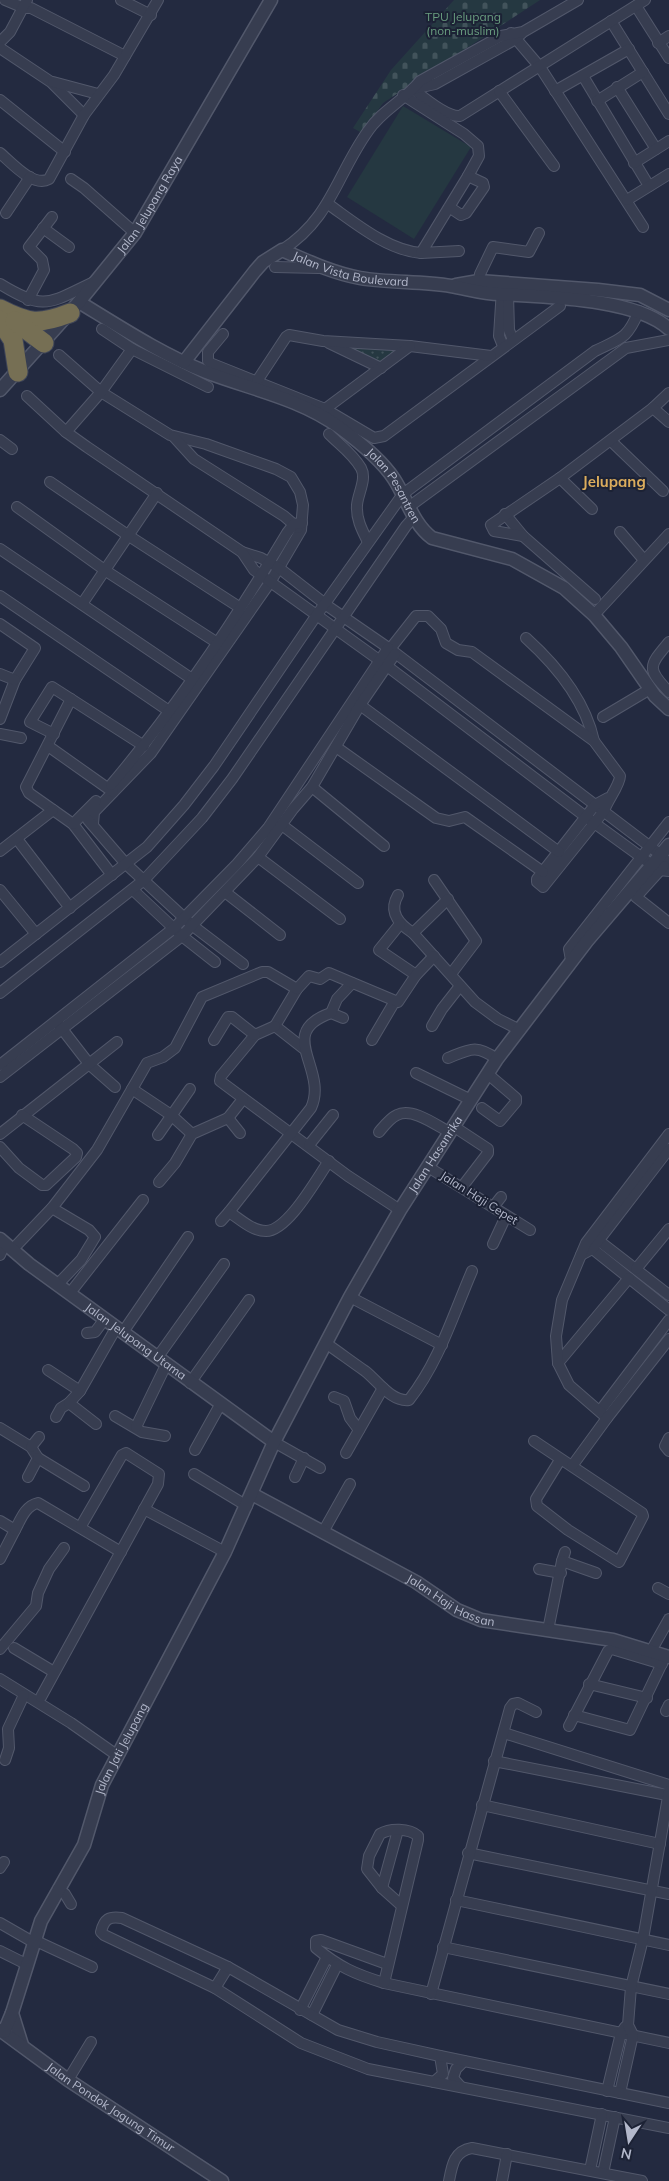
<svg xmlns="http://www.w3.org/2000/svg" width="669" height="2181" viewBox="0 0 669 2181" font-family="Mulish,sans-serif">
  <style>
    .grass { fill: #253841 }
    .cemetery { fill: url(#cemetery-stones) }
    .park { fill: url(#park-dots) }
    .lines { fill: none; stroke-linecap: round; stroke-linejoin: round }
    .minor-casing { stroke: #52586b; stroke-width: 12 }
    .tertiary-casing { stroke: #52586b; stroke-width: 15 }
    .motorway-casing { stroke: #3f4558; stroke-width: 21 }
    .minor { stroke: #373d50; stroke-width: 10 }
    .tertiary { stroke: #373d50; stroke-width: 12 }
    .motorway { stroke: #766f54; stroke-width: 19 }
    .labels { text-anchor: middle; stroke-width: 4; stroke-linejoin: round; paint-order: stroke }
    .park-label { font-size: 12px; fill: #699d7f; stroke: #1c2235 }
    .street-label { font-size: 12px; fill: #b3b8cb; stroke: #1c2235 }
    .quarter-label { font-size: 15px; font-weight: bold; fill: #dcad5d; stroke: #1c2235 }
  </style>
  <defs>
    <pattern id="cemetery-stones" width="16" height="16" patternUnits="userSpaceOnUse" patternTransform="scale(1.25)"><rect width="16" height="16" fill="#253841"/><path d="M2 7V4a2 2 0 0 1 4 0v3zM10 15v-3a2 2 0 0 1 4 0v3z" fill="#42535b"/></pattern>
    <pattern id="park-dots" width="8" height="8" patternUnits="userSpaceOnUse" patternTransform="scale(1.25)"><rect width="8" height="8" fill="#253841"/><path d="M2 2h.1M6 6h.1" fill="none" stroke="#42535b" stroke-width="1.8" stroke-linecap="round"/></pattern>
  </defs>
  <rect width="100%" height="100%" fill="#232a40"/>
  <path class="grass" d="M403 106 471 147 414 239 347 197Z"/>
  <path class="cemetery" d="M454 0H540L383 103 362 133 353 128 391 70Z"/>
  <path class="park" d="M323 341 398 350 378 365Z"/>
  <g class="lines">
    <defs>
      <g id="minor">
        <path d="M5 0 24 8H31L125 56"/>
        <path d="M121 0 151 15"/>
        <path d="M636 6 669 58"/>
        <path d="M611 21 669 114"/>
        <path d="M511 33 540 67 643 227"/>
        <path d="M0 42 10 32 27 0"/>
        <path d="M658 43 669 36"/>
        <path d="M0 48 51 82 84 115"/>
        <path d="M583 76 649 186"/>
        <path d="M53 82 98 94"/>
        <path d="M617 87 656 149"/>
        <path d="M413 89C424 98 446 117 460 116L645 0"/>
        <path d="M413 89 435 84 514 40 521 34"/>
        <path d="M499 91 554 166"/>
        <path d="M555 91 629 49"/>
        <path d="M403 95 464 134 478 146 479 156 468 176"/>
        <path d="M0 100 65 152"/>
        <path d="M597 101 643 72"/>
        <path d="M0 153C11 162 33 188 49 179L84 115 114 75 158 0"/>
        <path d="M634 163 669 141"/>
        <path d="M71 179 84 188 135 233"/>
        <path d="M627 200 669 174"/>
        <path d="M328 204C355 223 387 250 421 253"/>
        <path d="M449 207 461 215 466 213 484 187 483 183 468 176 421 253 459 251"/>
        <path d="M6 213 30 177"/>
        <path d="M43 228 69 247"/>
        <path d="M282 250C331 219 337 174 368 131 382 110 405 100 420 81L501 36 523 32 578 0"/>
        <path d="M275 267 319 268"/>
        <path d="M0 284C46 312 49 303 94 282"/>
        <path d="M478 288 480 274 493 247 529 252 539 233"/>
        <path d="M502 289 499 336 503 346"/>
        <path d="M508 295 509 330 513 340"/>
        <path d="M28 300 44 270 42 260 29 247 52 217"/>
        <path d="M223 334 208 352V361L210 363 325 409 374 438 384 436 560 306"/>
        <path d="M329 343 381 368"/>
        <path d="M132 349 208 387"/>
        <path d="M59 355 101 392 170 435 206 444 276 469 291 477 300 492 303 505 301 530 271 581 151 753 94 812 93 824"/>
        <path d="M257 381 286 337 289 335 323 341 410 346 491 356"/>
        <path d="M27 396 66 432 87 447 242 552 261 558 279 568 329 607 390 649 661 855 669 864"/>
        <path d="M653 408 669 393"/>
        <path d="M325 409 410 346"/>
        <path d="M66 432 101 392 132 349 102 329"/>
        <path d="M329 434C340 445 353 454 361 468 367 479 358 493 357 505 356 519 362 530 368 542"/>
        <path d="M174 437 194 459 284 516 298 528"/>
        <path d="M0 440 12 449"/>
        <path d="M611 441 663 491"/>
        <path d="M560 478 592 509"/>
        <path d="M50 482 129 536 239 607"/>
        <path d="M410 506 626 348 669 340"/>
        <path d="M17 507 106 571 216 642"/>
        <path d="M505 514 523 536 595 599"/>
        <path d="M620 532 644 560"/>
        <path d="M523 536 494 531 491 525 560 478 653 408 669 422"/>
        <path d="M0 549 192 679"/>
        <path d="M242 552 254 570 379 660 586 817 659 870 669 871"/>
        <path d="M0 596 169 711"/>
        <path d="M82 604 157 493"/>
        <path d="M594 615 669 534"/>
        <path d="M0 624 35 648 15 680 0 719"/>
        <path d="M526 638C557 666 585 700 594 741"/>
        <path d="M669 642C649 666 646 668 669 692"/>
        <path d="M390 649 416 616H428L441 629 446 643 458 650 472 652 594 741 620 776C620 785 607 801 604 811L543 887 537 882V879L595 805 608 798"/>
        <path d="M0 674 15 680"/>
        <path d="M71 699 26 787 29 793 73 824 112 875"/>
        <path d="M360 705 559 852"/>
        <path d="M603 717 650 689"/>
        <path d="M0 734 21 738"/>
        <path d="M54 734 30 722 52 687 144 746"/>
        <path d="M48 746 113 792"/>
        <path d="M336 747 436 818 449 821 465 817 543 872"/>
        <path d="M111 785C177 707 235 620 287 533L294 524 302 523"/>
        <path d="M312 787 384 846"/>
        <path d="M88 820 126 864 193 926 243 964"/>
        <path d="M73 824 96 801"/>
        <path d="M282 825 358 883"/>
        <path d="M17 839 70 908"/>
        <path d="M0 851 53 810"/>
        <path d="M258 857 340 919"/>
        <path d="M664 866 636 897 669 923"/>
        <path d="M434 880 476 941 451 974"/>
        <path d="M0 890 36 934"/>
        <path d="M133 890 182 936 215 962"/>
        <path d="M225 892 280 935"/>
        <path d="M398 895C388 912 399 924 413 933"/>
        <path d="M448 899 413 933 475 1002 498 1019 520 1030"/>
        <path d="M400 924 379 950 416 975"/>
        <path d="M571 960 569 949 669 822"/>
        <path d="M0 962 147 847 184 805 214 766 316 616 403 494 595 351C622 338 627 339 639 311"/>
        <path d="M297 989 275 1026 303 1048"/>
        <path d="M0 993 144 880 202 818 232 779 406 526 414 517"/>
        <path d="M331 1013 343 1018"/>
        <path d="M59 1025 90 1065 115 1087"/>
        <path d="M275 1026 255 1035 221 1076 220 1081 348 1176 400 1210"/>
        <path d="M432 1026 442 1009 460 986"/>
        <path d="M214 1040 228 1017H232L255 1035"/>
        <path d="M372 1040 395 1001"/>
        <path d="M448 1058C470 1049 476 1044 497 1059"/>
        <path d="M0 1065 174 928 237 864 268 828 388 648"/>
        <path d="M416 1073 471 1100"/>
        <path d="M0 1077 182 936 258 857 293 809 312 787 360 705 395 654"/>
        <path d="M132 1089 171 1115 192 1134"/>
        <path d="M482 1108 500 1121 516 1102V1098L489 1075"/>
        <path d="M228 1118 240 1133"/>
        <path d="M453 1126 488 1149V1153L462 1187"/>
        <path d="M379 1132C384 1126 390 1118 397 1115 412 1107 436 1125 449 1132"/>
        <path d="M0 1134 117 1042"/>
        <path d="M158 1135 190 1089"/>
        <path d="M309 1145 333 1115"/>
        <path d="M0 1147 19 1168 42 1185H46L76 1157 77 1153 73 1149 22 1115"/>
        <path d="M428 1167 530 1230"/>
        <path d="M159 1182 175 1163 192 1134 228 1118 243 1099"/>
        <path d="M494 1206 501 1197"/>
        <path d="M52 1208 89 1230 95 1237 81 1260 58 1284"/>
        <path d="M229 1212 311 1108C329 1069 274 1033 331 1013L337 999 352 983"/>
        <path d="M221 1221 229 1212C240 1219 252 1231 266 1231 288 1231 317 1178 329 1161"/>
        <path d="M594 1237 669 1295"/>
        <path d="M493 1244 506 1216"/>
        <path d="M589 1246 669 1310"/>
        <path d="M12 1250 52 1208 97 1150 147 1063 163 1057 175 1048 202 997 262 972H268L297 989 309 976 320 979 329 973 398 1002 416 975 434 956"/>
        <path d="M0 1255 5 1244"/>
        <path d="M581 1255 592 1249 669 1149"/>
        <path d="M636 1269 669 1229"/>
        <path d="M70 1293 143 1200"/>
        <path d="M350 1297 442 1345"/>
        <path d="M123 1332 188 1237"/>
        <path d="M87 1333 95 1332 104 1320"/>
        <path d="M327 1344C340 1353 352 1362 365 1371 378 1381 391 1402 409 1400 439 1362 453 1315 472 1271"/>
        <path d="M157 1358 224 1264"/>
        <path d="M558 1363 629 1278"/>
        <path d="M48 1370 80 1391"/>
        <path d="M190 1383 249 1300"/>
        <path d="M334 1397 344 1401 350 1418 359 1430"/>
        <path d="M600 1411 669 1320"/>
        <path d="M115 1416 142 1432 165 1436"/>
        <path d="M56 1417 61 1408 69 1403"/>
        <path d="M607 1418 569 1385 558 1363 556 1336 562 1300 586 1243 669 1134"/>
        <path d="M96 1424 69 1403 80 1391 116 1328"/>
        <path d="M136 1427 166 1365"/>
        <path d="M0 1428 31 1447 38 1458 28 1477"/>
        <path d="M669 1438 665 1446 669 1451"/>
        <path d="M534 1441 642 1513 643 1516 619 1562 568 1530 537 1506 536 1499 560 1460"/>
        <path d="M274 1442 320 1468"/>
        <path d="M31 1447 39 1437"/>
        <path d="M195 1450 220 1405"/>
        <path d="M346 1453 383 1388"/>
        <path d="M38 1458 84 1486"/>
        <path d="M572 1466 607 1418 669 1339"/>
        <path d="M194 1474 247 1506"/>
        <path d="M295 1477 304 1458"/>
        <path d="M144 1509 225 1552"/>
        <path d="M0 1521 15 1530 0 1559"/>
        <path d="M15 1530C21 1519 25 1506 38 1503L121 1552"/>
        <path d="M323 1532 350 1484"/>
        <path d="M565 1552 562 1561 596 1573"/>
        <path d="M539 1569 561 1573"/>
        <path d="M658 1588 669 1594"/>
        <path d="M548 1630 562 1561"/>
        <path d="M14 1648 54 1672"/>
        <path d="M0 1649 36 1606 38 1593 49 1569 64 1548"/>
        <path d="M651 1651 669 1619"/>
        <path d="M0 1679 71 1723 118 1756"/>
        <path d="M589 1684 647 1698"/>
        <path d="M41 1697 158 1484 159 1474 126 1453 122 1455 81 1526"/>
        <path d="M666 1711 669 1705"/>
        <path d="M574 1715 630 1730 664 1659"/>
        <path d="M569 1726 608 1651 612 1649 662 1664"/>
        <path d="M504 1733 669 1785"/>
        <path d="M5 1760 9 1748 8 1729 24 1695"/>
        <path d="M494 1761 667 1795"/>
        <path d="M482 1805 660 1844"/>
        <path d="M468 1853 669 1894"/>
        <path d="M0 1868 4 1862"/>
        <path d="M382 1888 398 1830"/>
        <path d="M58 1889 65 1894 71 1904"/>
        <path d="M456 1900 669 1945"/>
        <path d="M0 1923 33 1942"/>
        <path d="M34 1940 92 1967"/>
        <path d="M443 1947 669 1994"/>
        <path d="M0 1951 26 1964"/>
        <path d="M387 1964 321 1940 316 1941V1948C339 1967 355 1974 384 1983L669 2043"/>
        <path d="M384 1983 418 1840V1836C409 1828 390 1828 380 1834L369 1856 367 1869 382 1888 401 1905"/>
        <path d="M215 1988 228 1967"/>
        <path d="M431 1994 510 1708 513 1704 518 1703 536 1712"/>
        <path d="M300 2010 327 1957"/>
        <path d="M312 2015 337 1965"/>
        <path d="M68 2080 91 2042"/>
        <path d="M434 2082 443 2074 440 2056"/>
        <path d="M461 2087 453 2078 456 2069 464 2061"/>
        <path d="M607 2091 621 2033 625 2027"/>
        <path d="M620 2093 633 2035 628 2025 631 1987 643 1939 669 1791"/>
        <path d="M669 2103 440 2056 377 2042 338 2030 228 1967 122 1918C109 1916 104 1919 101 1932L104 1935 215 1988 301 2043 368 2069 669 2128"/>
        <path d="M590 2170 602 2114"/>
        <path d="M603 2173 615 2117"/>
        <path d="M449 2181C452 2165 454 2151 472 2148L642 2181"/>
        <path d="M502 2181 507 2154"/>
      </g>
      <g id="tertiary">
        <path d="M456 285 479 281 598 290 640 295 669 310"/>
        <path id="s1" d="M79 302C120 327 161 354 206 372 250 389 299 398 339 427 358 441 381 459 394 479 407 499 413 524 432 538L512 559 564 588 594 615 621 647 655 696 669 709"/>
        <path id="s2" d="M184 362 255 271 263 262 282 250C307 261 333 273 360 278 390 283 421 281 451 286 468 289 483 294 500 294 545 297 636 298 669 329"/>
        <path id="s3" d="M0 390 79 302 135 233 271 0"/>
        <path id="s4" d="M0 1239 29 1264 274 1442"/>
        <path id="s5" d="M252 1494 416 1582 457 1610 481 1620 613 1640 669 1657"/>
        <path d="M12 2013 22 2045"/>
        <path id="s6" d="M0 2030 68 2080 222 2181"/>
        <path id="s7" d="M4 2032 12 2013 41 1921 84 1845 102 1785 225 1552 274 1442 350 1297 400 1210 497 1059 587 941 669 845"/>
      </g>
      <g id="motorway">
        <path d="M0 309C29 324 39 325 70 313"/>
        <path d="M0 320 13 340 18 372"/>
        <path d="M15 321 44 343"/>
      </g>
    </defs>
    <use href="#minor" class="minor-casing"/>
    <use href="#tertiary" class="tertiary-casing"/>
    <use href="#motorway" class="motorway-casing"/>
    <use href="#minor" class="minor"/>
    <use href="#tertiary" class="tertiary"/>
    <use href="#motorway" class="motorway"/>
  </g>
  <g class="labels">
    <g class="park-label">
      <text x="463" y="21">TPU Jelupang<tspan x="463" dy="14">(non-muslim)</tspan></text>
    </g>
    <g class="street-label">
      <text dy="4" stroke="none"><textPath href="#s3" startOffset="239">Jalan Jelupang Raya</textPath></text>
      <text dy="4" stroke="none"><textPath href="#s2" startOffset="222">Jalan Vista Boulevard</textPath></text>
      <text dy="4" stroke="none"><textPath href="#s1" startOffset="371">Jalan Pesantren</textPath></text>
      <text dy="4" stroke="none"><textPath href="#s7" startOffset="981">Jalan Hasanrika</textPath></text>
      <text transform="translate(479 1198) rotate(32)" y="4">Jalan Haji Cepet</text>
      <text dy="4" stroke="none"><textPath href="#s4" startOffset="170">Jalan Jelupang Utama</textPath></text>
      <text dy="4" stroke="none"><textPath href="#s5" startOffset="226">Jalan Haji Hassan</textPath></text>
      <text dy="4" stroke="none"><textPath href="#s7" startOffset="308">Jalan Jati Jelupang</textPath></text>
      <text dy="4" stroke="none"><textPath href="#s6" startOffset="135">Jalan Pondok Jagung Timur</textPath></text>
    </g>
    <g class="quarter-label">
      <text x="614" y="487">Jelupang</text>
    </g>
  </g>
  <g transform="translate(629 2141) rotate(192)" stroke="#1c2235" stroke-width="4" paint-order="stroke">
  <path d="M0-4L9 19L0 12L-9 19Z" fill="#b3b8cb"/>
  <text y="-8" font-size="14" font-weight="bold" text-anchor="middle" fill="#b3b8cb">N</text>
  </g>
</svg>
